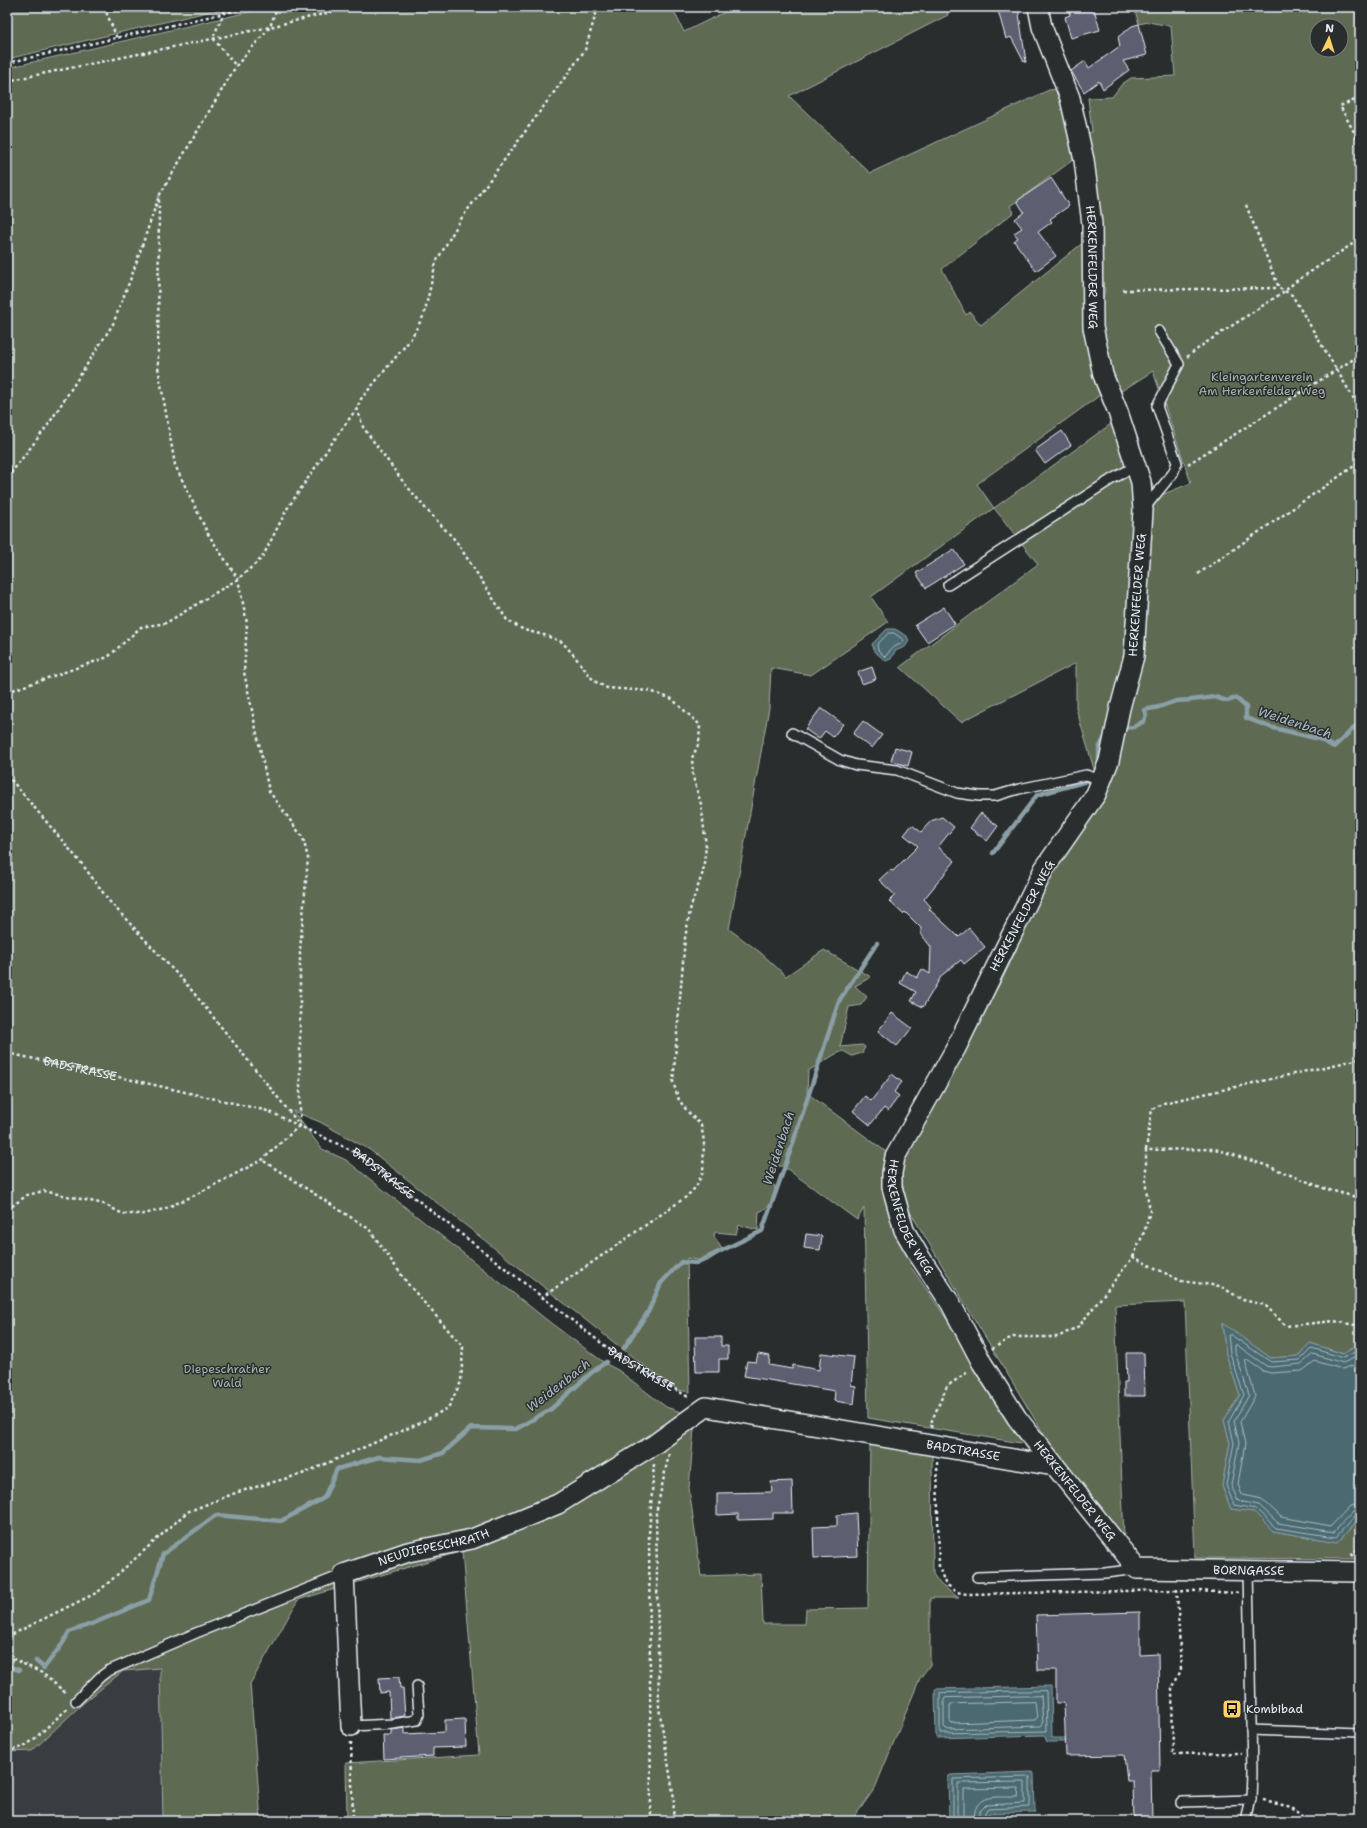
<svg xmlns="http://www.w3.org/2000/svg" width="1367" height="1828" viewBox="0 0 1367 1828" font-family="'Shantell Sans',sans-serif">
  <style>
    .built { fill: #393c42 }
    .green { fill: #5e6a52; stroke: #a3aea5; fill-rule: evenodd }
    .water { fill: #4c6970; stroke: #8a9fa6 }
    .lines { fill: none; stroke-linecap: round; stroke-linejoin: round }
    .shore { stroke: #aabbc2; stroke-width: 1 }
    .stream { stroke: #8a9fa6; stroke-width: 4.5 }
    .building { fill: #5d5f71; stroke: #e8f1f8 }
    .service-casing { stroke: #e8f1f8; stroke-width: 12 }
    .minor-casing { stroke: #e8f1f8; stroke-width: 22 }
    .path { stroke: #e8f1f8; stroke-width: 2.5; stroke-dasharray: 3 3; stroke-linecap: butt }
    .service { stroke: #2a2d2e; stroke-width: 9 }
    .minor { stroke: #2a2d2e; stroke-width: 19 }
    .labels { text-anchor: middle; stroke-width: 3; stroke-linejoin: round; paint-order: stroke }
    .street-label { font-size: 12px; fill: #e8f1f8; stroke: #2a2d2e }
    .park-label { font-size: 12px; fill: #aab4ad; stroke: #2a2d2e }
    .poi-label { font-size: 12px; fill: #e8f1f8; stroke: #2a2d2e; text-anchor: start }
    .water-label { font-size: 13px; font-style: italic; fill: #aabbc2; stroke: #2a2d2e }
  </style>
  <rect width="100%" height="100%" fill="#2a2d2e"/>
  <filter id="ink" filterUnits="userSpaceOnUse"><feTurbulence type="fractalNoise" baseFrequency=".025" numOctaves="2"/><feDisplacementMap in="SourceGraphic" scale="8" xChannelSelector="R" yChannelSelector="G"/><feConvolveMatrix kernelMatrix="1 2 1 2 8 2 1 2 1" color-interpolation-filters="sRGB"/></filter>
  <g filter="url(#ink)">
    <path class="built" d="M160 1668 163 1821H7V1752L32 1751 81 1705 123 1671Z"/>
    <g class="green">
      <path d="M7 7H213L216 10 7 59Z"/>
      <path d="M270 7H672L684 32 735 7H946L948 15 789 96 870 173 1049 90 1059 89 1077 157 1010 206 1014 212 942 269 966 315 970 312 981 325 1085 241 1103 393 977 484 994 508 1115 421 1137 496 1129 652 1110 707 1106 756 1096 776 1076 708V663L961 722 900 667 1038 564 994 508 871 597 888 622 811 675 771 668 769 708 729 929 761 953 786 976 824 950 871 977 855 986 867 997 861 1005 849 1007 840 1047 862 1045 865 1047 862 1053 852 1056 843 1051 834 1055 808 1071 807 1093 889 1154 886 1168 881 1177 906 1245 911 1267 1033 1445 868 1418 864 1208 857 1220 783 1166H779L764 1177 775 1186C774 1198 771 1207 759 1212L758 1230 739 1225 736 1234 715 1232 714 1236 723 1251 706 1262 687 1258 690 1392 678 1390 635 1359 370 1150 320 1122 293 1111 322 1149 346 1160 552 1324 606 1364 618 1370 666 1407 695 1417 689 1488 701 1576 761 1574 763 1624H805L806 1609 868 1608 870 1442 932 1453 933 1574 941 1585 959 1598H930V1665L920 1678 875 1788 853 1819 795 1821H347L346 1763 479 1755 462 1551 298 1600 250 1684 261 1821H163L160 1668 123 1671 81 1705 32 1751 7 1752V68Z"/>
      <path d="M1134 7H1360V1349L1355 1346 1344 1354 1310 1343 1299 1356 1271 1358 1222 1324 1226 1354 1240 1395 1224 1420 1230 1443 1222 1486 1231 1509 1254 1512 1273 1531 1338 1542 1360 1517V1559L1195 1558 1185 1302 1115 1305 1124 1538 1052 1448 898 1192 899 1167 976 1024 1003 978 1037 904 1063 855 1117 765 1142 467 1159 496 1191 483 1153 371 1115 395 1101 354 1102 304 1105 288 1099 286 1082 129 1088 133 1092 132 1088 98 1112 97 1122 84 1131 78 1175 76 1171 26 1148 22 1139 24ZM1317 26H1341V50H1317Z"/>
    </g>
    <g class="water">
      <path d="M887 629H895L907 636 909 641 905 647 895 651 891 659 886 661 875 652 872 644Z"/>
      <path d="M1222 1323 1271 1358 1299 1356 1310 1343 1343 1354 1356 1346 1360 1349V1517L1338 1542 1273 1531 1254 1512 1231 1509 1222 1486 1230 1443 1224 1420 1240 1395 1226 1354Z"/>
      <path d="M1051 1686 1052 1738H1066V1742H1047L1044 1735 936 1738 935 1689Z"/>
      <path d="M1032 1772 1034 1775 1035 1812 989 1813V1821H949L948 1777 950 1775Z"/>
    </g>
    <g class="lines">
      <g class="shore">
        <path d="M889 633H894L904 640 902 643 892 648 885 657 878 650 877 645Z"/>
        <path d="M1360 1352H1355L1343 1358 1312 1348 1300 1360 1271 1362 1231 1335H1228L1230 1353 1244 1395 1229 1421 1234 1443 1226 1485 1234 1505 1256 1509 1276 1528 1336 1537 1355 1516 1360 1515"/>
        <path d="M1360 1357H1356L1343 1363 1313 1354 1301 1364 1271 1367 1266 1366 1237 1345H1235V1352L1249 1395 1234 1421 1239 1443 1231 1485 1238 1501 1259 1505 1278 1523 1334 1532 1353 1512 1360 1510"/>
        <path d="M1360 1363 1342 1369 1315 1361 1302 1371 1271 1373 1263 1371 1247 1360H1245L1255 1396 1240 1422 1245 1444 1238 1484 1242 1495 1262 1499 1281 1517 1331 1526 1350 1506 1360 1504"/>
        <path d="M1046 1691 1047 1731 940 1733V1693Z"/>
        <path d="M1041 1696 1043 1724 1041 1726 946 1729 944 1727V1700L945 1698Z"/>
        <path d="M1035 1702 1037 1718 1035 1720 952 1723 950 1721V1705L952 1704Z"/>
        <path d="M953 1821V1779L1030 1777V1807L988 1809 985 1812V1821"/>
        <path d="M958 1821V1783L1025 1782V1803L986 1805 980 1811V1821"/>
        <path d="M964 1821V1789L1019 1788 1018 1797C997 1798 973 1791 974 1821"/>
      </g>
      <g class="stream">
        <path d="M1125 728 1134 727 1144 721 1146 715 1144 710 1159 707 1176 701 1191 700 1215 697 1227 701 1236 698 1246 707V718L1270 727 1319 739 1334 747 1360 722"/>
        <path d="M1099 762V748L1105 737"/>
        <path d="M993 853 1037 795 1087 781"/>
        <path d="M624 1348 648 1312 661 1283 681 1262 696 1263 762 1231 791 1149 839 1001 877 943"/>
        <path d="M36 1661 44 1668 63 1643 69 1632 94 1623 149 1600 163 1554 216 1515 281 1521 324 1498 337 1469 379 1457 421 1460 443 1453 471 1428 516 1429 551 1409 591 1373 606 1362"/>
        <path d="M7 1666 19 1670"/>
      </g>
    </g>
    <g class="building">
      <path d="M997 7H1018L1026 62H1024L1011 37 1006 39Z"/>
      <path d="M1068 7H1090V10L1094 9 1100 30 1071 38 1065 17 1070 15Z"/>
      <path d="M1139 24 1147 55 1123 61 1129 70 1103 89 1099 81 1084 92 1071 71 1085 61 1089 68 1120 46 1118 37 1132 26Z"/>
      <path d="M1051 178 1069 206 1050 219 1052 222 1038 232 1056 256 1036 271 1014 241 1018 238 1014 233 1022 228 1015 219 1024 212 1017 201Z"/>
      <path d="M1062 431 1071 445 1045 464 1035 450Z"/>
      <path d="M954 549 964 564 926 588 916 573Z"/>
      <path d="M944 607 955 624 927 642 915 625Z"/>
      <path d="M872 667 876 679 862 684 858 672Z"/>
      <path d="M821 708 843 724 833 737 825 731 819 739 805 729Z"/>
      <path d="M863 721 882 735 872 748 853 734Z"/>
      <path d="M895 747 912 752 908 766 891 761Z"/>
      <path d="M981 813 998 826 987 841 970 828Z"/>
      <path d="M942 817 954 827 938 847 955 861 924 899 931 907 929 909 959 937 969 928 985 947 964 964 961 960 942 975 923 1007 911 1001 916 992 900 983 906 971 917 978 922 969 930 974 931 947 921 934V928L905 912 903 914 889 901 895 895 879 880 890 870 893 871 918 846 904 835 912 825 921 832 931 821Z"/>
      <path d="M892 1013 912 1028 897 1046 878 1031Z"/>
      <path d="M892 1074 902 1082 894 1092 899 1096 888 1111 884 1108 870 1125 853 1111 865 1096 871 1101Z"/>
      <path d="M806 1234 822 1236 820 1250 804 1248Z"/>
      <path d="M695 1337H721V1346H728V1359H719V1372H696Z"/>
      <path d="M821 1353 854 1357 851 1385 856 1386 854 1404 834 1401 835 1391 744 1376 747 1361 756 1362 758 1354 770 1356 769 1365 792 1369 793 1365 819 1370Z"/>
      <path d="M1126 1353H1144L1145 1396H1124V1382H1127Z"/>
      <path d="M792 1481 793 1513H773V1519L738 1520V1514L717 1515V1493L772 1492 771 1482Z"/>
      <path d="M856 1513 858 1556 814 1558 813 1527 837 1526V1515Z"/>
      <path d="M1140 1612V1655L1158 1654 1160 1770H1151L1152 1821H1134L1133 1781H1127L1124 1755 1066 1756 1064 1703H1056V1670H1038L1036 1615Z"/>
      <path d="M399 1677 400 1688H403L405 1716 390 1718 389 1692 380 1693 379 1678Z"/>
      <path d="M465 1719 466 1747 433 1748V1756L384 1759 383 1735H391V1730L405 1728V1734L445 1732V1720Z"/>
    </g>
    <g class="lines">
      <defs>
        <g id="service">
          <path d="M1144 509 1173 473 1177 463 1157 406 1179 364 1159 331"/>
          <path d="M948 585 1112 479 1136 466"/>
          <path d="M792 733 840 760 856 765 897 770 957 793 979 796H995L1019 789 1086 775 1102 780"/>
          <path d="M977 1577 1105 1573 1137 1569"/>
          <path d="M76 1701 100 1677 108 1671 196 1633 344 1574"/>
          <path d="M351 1726 393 1724 417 1720 419 1714 417 1686"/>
          <path d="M1251 1730 1360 1734"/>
          <path d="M1182 1802 1251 1800"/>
          <path d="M1246 1821 1251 1800 1252 1772 1248 1570"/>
        </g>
        <g id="minor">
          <path id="s2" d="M1038 7 1042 27 1070 98 1084 160 1092 224 1093 327 1103 375 1118 412 1141 482 1143 510 1134 656 1120 708 1109 761 1096 794 1044 869 956 1048 895 1157 892 1173V1187L904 1230 918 1254 951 1304 982 1363 1017 1418 1137 1569 1360 1572"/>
          <path id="s3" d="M351 1726 344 1574 408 1552 472 1539 558 1504 655 1444 706 1407 1054 1466"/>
        </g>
      </defs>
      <use href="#service" class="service-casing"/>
      <use href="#minor" class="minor-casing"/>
      <g class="path">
        <path d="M104 7 117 38"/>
        <path d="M219 7 224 12 213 38 236 66"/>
        <path d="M7 63 251 7"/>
        <path d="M7 81 270 27 351 7"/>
        <path d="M1360 98 1340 106 1360 143"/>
        <path d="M1246 205 1279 288 1292 295 1360 409"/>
        <path d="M1123 290 1279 288"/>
        <path d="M1187 357 1204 344 1285 291 1295 282 1360 239"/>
        <path d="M1188 464 1360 355"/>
        <path d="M7 478 48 425 113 324 132 275 159 196 236 66 270 27 277 7"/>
        <path d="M1198 574 1360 462"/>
        <path d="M7 692 108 657 141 627 166 623 238 579 262 558 287 509 334 440 357 408"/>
        <path d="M7 775 82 864 110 902 189 987 300 1125"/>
        <path id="s1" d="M7 1053 137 1081 268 1111 357 1153 618 1356 690 1398"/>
        <path d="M1146 1150 1152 1109 1164 1103 1360 1059"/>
        <path d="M7 1210 27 1195 44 1191 104 1204 123 1214H144L164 1209 195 1195 262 1160 300 1125V950L308 858 303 838 269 791 244 672 247 623 238 579 208 534 175 465 158 367 159 196"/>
        <path d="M1133 1257 1145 1230 1150 1210 1146 1189V1150L1215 1149 1265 1165 1326 1189 1360 1198"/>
        <path d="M541 1298 686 1197 696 1187 703 1172 704 1141 701 1125 688 1112 679 1100 673 1082 685 938 691 906 703 872 706 846 701 804 693 777 692 758 699 743 700 725 672 699 650 691 607 688 594 681 572 653 562 642 544 635 524 630 507 620 456 541 426 509 401 479 363 427 357 408 361 399 410 340 424 315 436 262 461 219 585 50 598 7"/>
        <path d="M992 1349 1012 1337H1058L1079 1326 1133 1257 1181 1281 1220 1286 1243 1300 1265 1305 1286 1326 1334 1321 1360 1326"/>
        <path d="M931 1428 932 1420 947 1386 968 1372"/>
        <path d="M669 1454 656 1513 659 1708 674 1798 673 1821"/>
        <path d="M937 1462 939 1567 945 1583 956 1592 967 1594 1177 1590"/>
        <path d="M1351 1555 1360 1546"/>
        <path d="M1238 1593 1177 1590 1181 1670 1172 1689 1173 1754 1241 1753"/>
        <path d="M7 1637 98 1592 187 1512 238 1492 302 1474 420 1423 448 1408 461 1382 463 1347 408 1284 369 1229 262 1160"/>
        <path d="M7 1656 42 1673 67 1694"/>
        <path d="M351 1742 353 1821"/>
        <path d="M7 1752 25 1746 32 1741 67 1709"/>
        <path d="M1263 1800 1292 1806 1310 1821"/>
        <path d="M651 1821 649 1534 654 1464"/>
      </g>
      <use href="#service" class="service"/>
      <use href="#minor" class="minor"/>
    </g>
  </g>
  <defs>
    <symbol id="bus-square" viewBox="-11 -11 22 22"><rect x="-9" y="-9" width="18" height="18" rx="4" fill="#ffd166" stroke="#2a2d2e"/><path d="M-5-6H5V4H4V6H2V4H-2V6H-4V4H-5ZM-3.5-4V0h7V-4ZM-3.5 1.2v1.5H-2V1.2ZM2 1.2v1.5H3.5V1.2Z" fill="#111"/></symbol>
  </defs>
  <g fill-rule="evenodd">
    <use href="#bus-square" x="1221" y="1698" width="22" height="22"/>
  </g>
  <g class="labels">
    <g class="street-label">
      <text dy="4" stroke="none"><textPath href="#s2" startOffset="268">HERKENFELDER WEG</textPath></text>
      <text transform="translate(1137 595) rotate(-86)" y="4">HERKENFELDER WEG</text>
      <text transform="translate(1022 916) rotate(-62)" y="4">HERKENFELDER WEG</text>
      <text dy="4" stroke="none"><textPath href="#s1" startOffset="75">BADSTRASSE</textPath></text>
      <text dy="4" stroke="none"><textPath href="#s1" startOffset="399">BADSTRASSE</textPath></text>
      <text dy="4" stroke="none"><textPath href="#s2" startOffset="1288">HERKENFELDER WEG</textPath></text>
      <text dy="4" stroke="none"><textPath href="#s1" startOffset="723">BADSTRASSE</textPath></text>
      <text dy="4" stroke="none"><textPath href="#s3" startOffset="816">BADSTRASSE</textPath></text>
      <text dy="4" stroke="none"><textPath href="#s2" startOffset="1611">HERKENFELDER WEG</textPath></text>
      <text dy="4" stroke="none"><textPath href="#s3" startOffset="246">NEUDIEPESCHRATH</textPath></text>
      <text dy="4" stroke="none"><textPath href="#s2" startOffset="1823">BORNGASSE</textPath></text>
    </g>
    <g class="park-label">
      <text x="1262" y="381">Kleingartenverein<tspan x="1262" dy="14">Am Herkenfelder Weg</tspan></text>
      <text x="227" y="1373">Diepeschrather<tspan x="227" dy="14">Wald</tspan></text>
    </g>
    <g class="poi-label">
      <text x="1246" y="1713">Kombibad</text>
    </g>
    <g class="water-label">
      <text transform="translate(1295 722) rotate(18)" y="5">Weidenbach</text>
      <text transform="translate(778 1148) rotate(-72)" y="5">Weidenbach</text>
      <text transform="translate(558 1385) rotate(-38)" y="5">Weidenbach</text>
    </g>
  </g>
  <rect width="1367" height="1828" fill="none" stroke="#2a2d2e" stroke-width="24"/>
  <rect x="12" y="12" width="1343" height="1804" fill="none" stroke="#e8f1f8" stroke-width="1.5" filter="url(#ink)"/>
  <g transform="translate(1329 38) rotate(4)"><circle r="19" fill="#2a2d2e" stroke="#767b7f"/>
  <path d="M0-3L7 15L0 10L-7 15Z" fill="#ffd166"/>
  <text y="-6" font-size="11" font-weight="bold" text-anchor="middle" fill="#e8f1f8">N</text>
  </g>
</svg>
